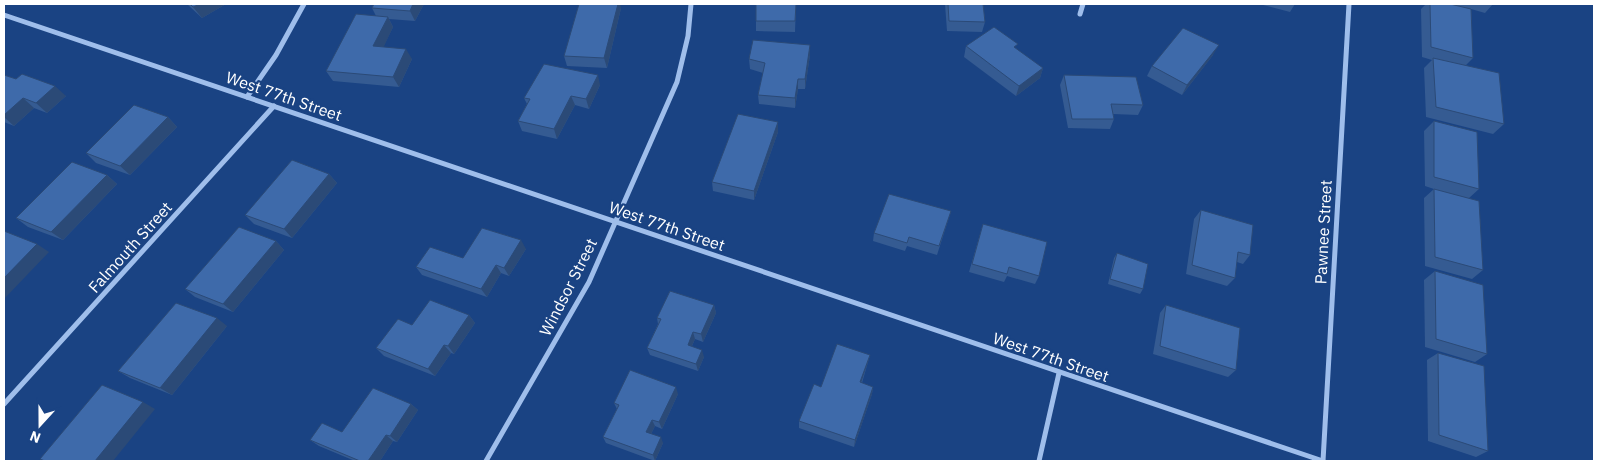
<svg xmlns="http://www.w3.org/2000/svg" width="1598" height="465" viewBox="0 0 1598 465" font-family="'IBM Plex Sans',sans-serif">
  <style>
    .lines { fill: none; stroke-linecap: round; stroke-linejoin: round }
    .minor { stroke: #9fbeeb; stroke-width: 5 }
    .wall { fill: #355b92 }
    .shaded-wall { fill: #2b4a77 }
    .building { fill: #3e6aaa; stroke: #2b4a77 }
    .labels { text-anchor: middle; stroke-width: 4.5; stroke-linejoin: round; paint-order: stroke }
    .street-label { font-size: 16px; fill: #fff; stroke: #1a4383 }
  </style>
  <rect width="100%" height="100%" fill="#1a4383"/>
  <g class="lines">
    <g class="minor">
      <path d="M1080 14 1083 4"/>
      <path d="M4 15 1323 461"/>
      <path d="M247 97 276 55 304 4"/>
      <path d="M4 404 274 106"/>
      <path d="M486 461 589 282 677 82 688 36 691 4"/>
      <path d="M1039 461 1059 373"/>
      <path d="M1323 461 1349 4"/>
    </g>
  </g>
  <g class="wall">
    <path d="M187 4H226L202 18Z"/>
    <path d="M374 4H424L415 21 389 19 393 27 383 47 412 59 399 87 333 81 326 71 376 16 372 8Z"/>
    <path d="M796 4 795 32 756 31V21Z"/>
    <path d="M945 4H983L985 22 982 32 947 31Z"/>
    <path d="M1259 4H1295L1290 12Z"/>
    <path d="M1426 4H1493L1485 13 1471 9 1473 58 1466 65 1504 124 1493 134 1426 117 1424 68 1432 60 1422 57 1421 9Z"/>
    <path d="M621 8 607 68 567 66 564 56Z"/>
    <path d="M810 45V55L805 89H798L795 108 759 104 758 95 763 73 750 69 749 59Z"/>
    <path d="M966 46 1043 68 1040 78 1016 96 964 57Z"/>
    <path d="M1213 55 1182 95 1147 76 1152 66Z"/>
    <path d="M4 75 16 79 66 96 47 113 34 108 14 126 4 122Z"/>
    <path d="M1064 75 1143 105 1138 115 1113 114 1114 119 1110 129 1068 128 1060 85Z"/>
    <path d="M600 85 589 109 575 105 557 139 522 131 518 121 527 104 524 98Z"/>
    <path d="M168 117 177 127 130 175 96 163 86 153Z"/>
    <path d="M1434 121 1479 189 1469 198 1483 270 1472 279 1425 266 1424 198 1434 189 1425 186 1424 131Z"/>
    <path d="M778 122V132L754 200 713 191 712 182Z"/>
    <path d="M329 174 337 183 292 238 254 224 245 215Z"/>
    <path d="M107 175 117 184 63 240 28 227 16 218Z"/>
    <path d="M1201 210 1250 255 1243 264 1237 262 1235 278 1227 286 1186 274 1194 219Z"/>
    <path d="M951 211 937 255 907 246 905 251 873 241 874 233Z"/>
    <path d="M983 224 1039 276 1035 284 1007 276 1004 282 969 272Z"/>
    <path d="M276 241 284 250 233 312 195 297 185 289Z"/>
    <path d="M526 249 509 276 501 273 487 297 422 275 416 267 463 258Z"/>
    <path d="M1117 253 1143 289 1140 294 1108 284 1114 258Z"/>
    <path d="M1435 271 1487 354 1475 362 1425 347 1424 280Z"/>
    <path d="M714 305 716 313 703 342 695 339 692 346 704 357 698 371 650 355 647 348 658 324 657 318Z"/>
    <path d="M1166 305 1236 370 1228 377 1153 354 1160 313Z"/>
    <path d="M469 315 475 323 454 354 451 353 435 376 384 356 376 348 412 325Z"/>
    <path d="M227 326 172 395 130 378 118 371Z"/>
    <path d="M1438 353 1488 451 1476 457 1428 441 1427 360Z"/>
    <path d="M870 355 862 383 873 387 872 394 854 447 799 428V421L821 387Z"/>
    <path d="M678 394 662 429 655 426 651 434 663 443 655 461 606 443 603 437 617 409 614 403Z"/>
    <path d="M411 404 418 410 397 442 393 441 380 461H355L319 446 310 440 342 432Z"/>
  </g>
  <g class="shaded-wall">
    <path d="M200 4H226L202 18 193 7Z"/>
    <path d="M413 4H424L415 21 410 11Z"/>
    <path d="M618 4H620L621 8 607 68 604 58Z"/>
    <path d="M388 17 393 27 379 57 373 46Z"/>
    <path d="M810 45V55L805 89V79Z"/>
    <path d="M1219 45 1213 55 1182 95 1187 85Z"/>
    <path d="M406 49 412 59 399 87 393 77Z"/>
    <path d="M1043 68 1040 78 1016 96 1019 86Z"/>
    <path d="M598 75 600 85 589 109 586 99Z"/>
    <path d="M798 79V89L795 108V98Z"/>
    <path d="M55 86 66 96 47 113 36 103Z"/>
    <path d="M571 96 575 105 557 139 554 129Z"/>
    <path d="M23 98 34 108 14 126 4 117V115Z"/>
    <path d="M168 117 177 127 130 175 120 166Z"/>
    <path d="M778 122V132L754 200V191Z"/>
    <path d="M329 174 337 183 292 238 284 229Z"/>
    <path d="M107 175 117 184 63 240 51 232Z"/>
    <path d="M521 240 526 249 509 276 504 268Z"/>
    <path d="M276 241 284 250 233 312 223 304Z"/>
    <path d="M37 244 49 252 4 299V278Z"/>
    <path d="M496 265 501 273 487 297 481 289Z"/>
    <path d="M714 305 716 313 703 342 701 334Z"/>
    <path d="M469 315 475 323 454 354 448 346Z"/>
    <path d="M217 318 227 326 172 395 160 388Z"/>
    <path d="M693 332 695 339 689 352 688 345Z"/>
    <path d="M444 345 451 353 435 376 428 369Z"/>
    <path d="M702 350 704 357 698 371 696 364Z"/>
    <path d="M870 355 868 362 859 389 860 382Z"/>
    <path d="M676 387 678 394 662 429 659 422Z"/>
    <path d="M873 387 872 394 854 447 855 440Z"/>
    <path d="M143 402 155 409 113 461H95Z"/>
    <path d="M411 404 418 410 397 442 390 436Z"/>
    <path d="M652 420 655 426 649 438 646 432Z"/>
    <path d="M386 435 393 441 380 461H368Z"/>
    <path d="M661 437 663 443 655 461 653 455Z"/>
  </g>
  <g class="building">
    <path d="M190 4H200L193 7Z"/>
    <path d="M374 4H413L410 11 372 8Z"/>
    <path d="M579 4H618L604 58 564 56Z"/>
    <path d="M756 4H796L795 21H756Z"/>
    <path d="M948 4H983L985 22 949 21Z"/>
    <path d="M1430 4H1450L1471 9 1473 58 1431 47Z"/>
    <path d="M356 14 388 17 373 46 406 49 393 77 326 71Z"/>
    <path d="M994 27 1018 44 1014 47 1043 68 1019 86 966 46Z"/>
    <path d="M1183 28 1219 45 1187 85 1152 66Z"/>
    <path d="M753 40 810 45 805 79H798L795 98 758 95 765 63 749 59Z"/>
    <path d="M1433 58 1499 73 1504 124 1436 107Z"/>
    <path d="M544 64 598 75 586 99 571 96 554 129 518 121 530 99 524 98Z"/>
    <path d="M22 74 55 86 36 103 23 98 4 115V75L16 79Z"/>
    <path d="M1064 75 1136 77 1143 105 1111 104 1114 119H1072Z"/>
    <path d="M134 105 168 117 120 166 86 153Z"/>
    <path d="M738 114 778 122 754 191 712 182Z"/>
    <path d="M1434 121 1477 132 1479 189 1434 177Z"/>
    <path d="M292 160 329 174 284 229 245 215Z"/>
    <path d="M72 162 107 175 51 232 16 218Z"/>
    <path d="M1434 189 1479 201 1483 270 1435 257Z"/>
    <path d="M889 194 951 211 939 246 909 237 907 243 874 233Z"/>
    <path d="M1201 210 1253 225 1250 255 1238 252 1235 278 1192 265Z"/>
    <path d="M983 224 1047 242 1039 276 1009 267 1007 274 972 264Z"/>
    <path d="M239 227 276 241 223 304 185 289Z"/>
    <path d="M482 228 521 240 504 268 496 265 481 289 416 267 430 247 463 258Z"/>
    <path d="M4 231 37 244 4 278Z"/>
    <path d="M1117 253 1148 264 1143 289 1110 279Z"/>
    <path d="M1435 271 1483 285 1487 354 1436 339Z"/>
    <path d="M670 291 714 305 701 334 693 332 688 345 702 350 696 364 647 348 661 319 657 318Z"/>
    <path d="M430 300 469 315 448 346 444 345 428 369 376 348 398 319 412 325Z"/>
    <path d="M176 303 217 318 160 388 118 371Z"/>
    <path d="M1166 305 1240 328 1236 370 1160 346Z"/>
    <path d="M837 344 870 355 860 382 873 387 855 440 799 421 814 384 821 387Z"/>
    <path d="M1438 353 1484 366 1488 451 1439 435Z"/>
    <path d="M630 370 676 387 659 422 652 420 646 432 661 437 653 455 603 437 619 405 614 403Z"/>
    <path d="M102 385 143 402 95 461H45L40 459Z"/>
    <path d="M373 388 411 404 390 436 386 435 368 461H360L310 440 322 423 342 432Z"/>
  </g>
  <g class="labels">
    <g class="street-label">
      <text transform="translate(284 96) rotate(19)" y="6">West 77th Street</text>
      <text transform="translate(667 226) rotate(19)" y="6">West 77th Street</text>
      <text transform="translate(1323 232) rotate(-87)" y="6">Pawnee Street</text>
      <text transform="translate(130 247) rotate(-48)" y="6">Falmouth Street</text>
      <text transform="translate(568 287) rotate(-63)" y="6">Windsor Street</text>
      <text transform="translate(1051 357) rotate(19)" y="6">West 77th Street</text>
    </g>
  </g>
  <rect width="1598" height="465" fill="none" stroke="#ffffff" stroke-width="10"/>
  <g transform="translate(40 425) rotate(201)" stroke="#1a4383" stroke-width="4" paint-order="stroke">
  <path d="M0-4L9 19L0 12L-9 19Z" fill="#ffffff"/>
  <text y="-8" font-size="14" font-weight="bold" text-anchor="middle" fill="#ffffff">N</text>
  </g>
</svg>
